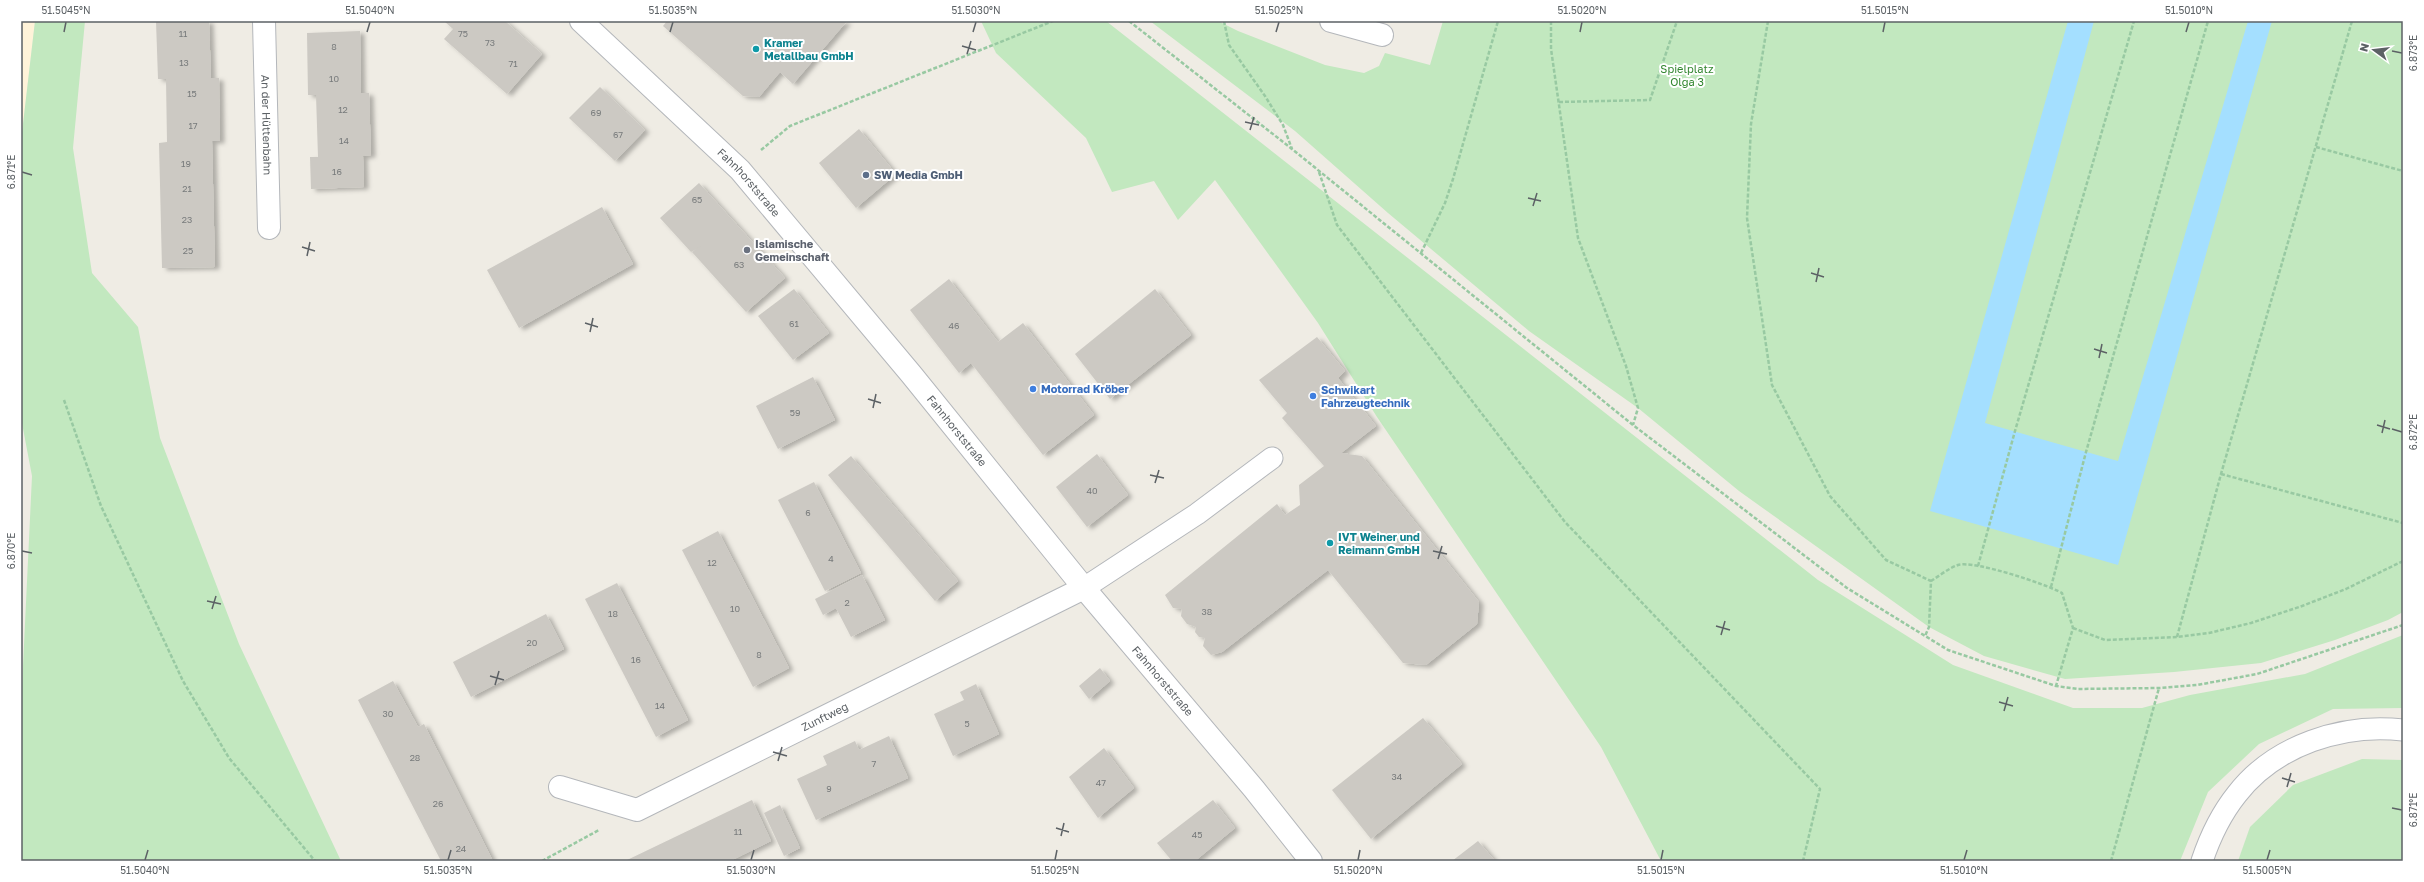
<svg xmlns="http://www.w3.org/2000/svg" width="2424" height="882" viewBox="0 0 2424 882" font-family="'Golos Text',sans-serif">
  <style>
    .commercial { fill: #fff3d9 }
    .green { fill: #c2e8bf }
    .water { fill: #a4dfff }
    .building { fill: #ccc9c3; filter: url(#shadow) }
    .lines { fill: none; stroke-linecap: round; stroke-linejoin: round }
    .lane-casing { stroke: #b4b7bb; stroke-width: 23 }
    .street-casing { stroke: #b4b7bb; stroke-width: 24 }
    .path { stroke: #98c9a2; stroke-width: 2.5; stroke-dasharray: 4 2; stroke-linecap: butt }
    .lane { stroke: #fff; stroke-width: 21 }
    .street { stroke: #fff; stroke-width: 22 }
    .ticks { fill: none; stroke: #5c6165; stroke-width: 1.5 }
    .culture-dot { fill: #0f9aa8; stroke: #fff; stroke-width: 1.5 }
    .service-dot { fill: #5c6f8a; stroke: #fff; stroke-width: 1.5 }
    .worship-dot { fill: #6b7280; stroke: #fff; stroke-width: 1.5 }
    .shop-dot { fill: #3f7fe0; stroke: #fff; stroke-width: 1.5 }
    .labels { text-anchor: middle; stroke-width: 4; stroke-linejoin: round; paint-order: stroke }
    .number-label { font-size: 9px; fill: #787b7c }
    .culture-label { font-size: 11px; font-weight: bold; fill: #0d838f; stroke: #fff; text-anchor: start }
    .park-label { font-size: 11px; fill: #348731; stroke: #fff }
    .street-label { font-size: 11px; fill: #5c6165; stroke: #fff }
    .service-label { font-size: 11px; font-weight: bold; fill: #4e5e75; stroke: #fff; text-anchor: start }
    .worship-label { font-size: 11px; font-weight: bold; fill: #5b616d; stroke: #fff; text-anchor: start }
    .shop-label { font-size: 11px; font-weight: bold; fill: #366cbe; stroke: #fff; text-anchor: start }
    .neatline { fill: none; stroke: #5c6165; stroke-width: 1.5 }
    .ticks-label { font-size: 10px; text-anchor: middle; fill: #5c6165 }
  </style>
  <defs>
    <filter id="shadow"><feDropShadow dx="4.5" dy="2.5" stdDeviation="2" flood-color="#0004"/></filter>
  </defs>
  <rect width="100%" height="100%" fill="#efece4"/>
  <path class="commercial" d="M21 21H35L21 141Z"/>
  <g class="green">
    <path d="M35 21H85L73 148 92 273 138 327 160 438 239 644 341 861H21V708L32 476 21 418V141Z"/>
    <path d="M981 21H1106L1818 580 1953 665 2073 708H2142L2190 695 2305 674 2403 635V708L2333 709 2259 744 2208 792 2180 861H1661L1601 747 1377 417 1318 323 1215 180 1178 220 1154 181 1112 192 1086 138 996 53Z"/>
    <path d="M1150 21H1218L1238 31 1325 65 1364 73 1379 66 1385 53 1430 65 1443 21H2403V612L2388 620 2335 640 2261 663 2174 672 2065 679 1984 656 1929 627 1739 491 1638 408 1529 331 1388 213 1295 131Z"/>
    <path d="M2362 759 2403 760V861H2238L2250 827 2293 785Z"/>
  </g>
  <path class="water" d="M2068 21H2094L1985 423 2118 461 2248 21H2272L2118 565 1930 511Z"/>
  <g class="building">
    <path d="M156 21H209L211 78H219L220 141H212L215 267 162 268 159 143 167 142 166 79H158Z"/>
    <path d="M444 21H505L542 54 507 94 444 39 453 29Z"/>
    <path d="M667 21H847L793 84 780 72 759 97 743 96 663 26Z"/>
    <path d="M360 31 361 93H369L371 155 363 156 364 187 311 189 310 157H318L316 95H308L307 33Z"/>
    <path d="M600 87 645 130 615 161 569 118Z"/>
    <path d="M859 129 896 174 856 208 819 163Z"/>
    <path d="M699 183 785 278 746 312 692 252 701 246 691 252 660 218Z"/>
    <path d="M602 207 633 264 519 328 487 270Z"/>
    <path d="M949 279 998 342 1023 323 1094 415 1043 455 971 363 959 373 910 310Z"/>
    <path d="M794 289 829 333 793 360 758 316Z"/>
    <path d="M1155 289 1191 335 1110 399 1075 354Z"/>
    <path d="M1317 337 1345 371 1338 378 1376 426 1341 453 1362 456 1479 602 1477 624 1426 665 1403 663 1328 570 1222 652 1211 655 1203 646 1205 638 1199 637 1195 632 1196 627 1187 624 1181 616 1182 609 1173 608 1165 595 1277 504 1285 515 1300 505 1299 485 1324 466 1282 418 1287 413 1259 380Z"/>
    <path d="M813 377 835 420 778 449 756 406Z"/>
    <path d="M1097 454 1128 495 1087 527 1056 487Z"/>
    <path d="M851 456 958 581 935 601 828 475Z"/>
    <path d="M814 482 861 573 825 591 778 500Z"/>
    <path d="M718 531 789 668 753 687 682 550Z"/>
    <path d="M862 575 885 620 851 637 836 608 823 615 815 599Z"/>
    <path d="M617 583 688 720 656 737 585 599Z"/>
    <path d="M546 614 564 649 471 697 453 662Z"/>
    <path d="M1100 668 1110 681 1089 699 1079 686Z"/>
    <path d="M393 681 418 727 424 724 493 861H441L358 700Z"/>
    <path d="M976 684 999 734 953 756 934 714 964 700 960 692Z"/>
    <path d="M1423 718 1462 764 1371 839 1332 790Z"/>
    <path d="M889 736 908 778 816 820 797 779 827 765 823 756 855 741 859 750Z"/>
    <path d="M1104 748 1134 788 1098 818 1069 777Z"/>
    <path d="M752 800 771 841 730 861H625Z"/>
    <path d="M1213 800 1235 828 1195 861H1172L1157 843Z"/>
    <path d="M780 805 800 848 784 856 764 813Z"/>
    <path d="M1478 841 1495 861H1452Z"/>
  </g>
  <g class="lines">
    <defs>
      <g id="lane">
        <path d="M1084 588 1197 514 1272 458"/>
        <path d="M2202 861C2210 837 2221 814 2237 794 2275 745 2343 723 2403 730"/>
      </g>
      <g id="street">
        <path id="s1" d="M264 21 269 228"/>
        <path id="s2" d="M581 21 740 170 911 374 1084 588 1254 789 1311 861"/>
        <path d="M1331 21 1382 35"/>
        <path id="s3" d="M560 787 637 810 1084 588"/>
      </g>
    </defs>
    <use href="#lane" class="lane-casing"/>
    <use href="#street" class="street-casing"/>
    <g class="path">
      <path d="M1129 21 1292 149 1633 425 1847 588 1948 650 2056 686 2078 689 2159 688 2197 685 2257 674 2403 625"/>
      <path d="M1224 21 1229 45 1265 96 1283 125 1292 149"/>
      <path d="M1551 21V49L1578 238 1626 366 1638 408 1633 425"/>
      <path d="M1768 21 1751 124 1747 218 1772 385 1830 496 1886 560 1931 581 1929 627 1925 636"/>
      <path d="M1559 102 1650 100 1677 21"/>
      <path d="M2316 147 2403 171"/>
      <path d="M761 150 790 126 1053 21"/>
      <path d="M1319 172 1337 225 1565 522 1820 789 1803 861"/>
      <path d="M1421 253 1445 203 1453 179 1498 21"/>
      <path d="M64 400 101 506 183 681 229 758 315 861"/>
      <path d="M2221 474 2403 523"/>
      <path d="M1978 566 2015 431 2134 21"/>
      <path d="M1931 581C1939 576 1949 568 1958 565 1974 560 2046 584 2062 593L2073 628 2056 686"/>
      <path d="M2051 587 2086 452 2208 21"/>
      <path d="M2073 628 2105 640 2177 637 2209 633 2251 623 2302 606 2346 589 2403 561"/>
      <path d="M2177 637 2221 474 2352 21"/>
      <path d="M542 861 599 830"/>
      <path d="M2111 861 2159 688"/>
    </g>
    <use href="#lane" class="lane"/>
    <use href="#street" class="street"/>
  </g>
  <path class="ticks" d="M64 32 66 22M367 32 370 22M670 32 673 22M973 32 976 22M1276 32 1279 22M1580 32 1582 22M1883 32 1885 22M2186 32 2189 22M962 46 976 50M2392 51 2402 53M967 54 971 41M1245 122 1259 125M1250 130 1254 117M22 172 32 175M1528 198 1541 201M1533 206 1537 193M302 247 315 251M307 256 310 242M1811 273 1824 277M1816 282 1819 268M585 323 598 327M590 332 593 318M2094 349 2107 353M2099 358 2102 344M868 399 881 403M873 408 876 394M2377 425 2390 429M2392 429 2402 432M2382 433 2385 420M1150 475 1164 478M1155 483 1159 470M22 551 32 553M1433 551 1447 554M1438 559 1442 546M207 601 221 604M212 609 216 596M1716 626 1730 630M1721 635 1725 621M490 676 504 680M495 685 499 671M1999 702 2013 706M2004 711 2008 697M773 752 787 756M778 761 782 747M2282 778 2295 782M2287 787 2291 773M2392 808 2402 810M1056 828 1069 832M1061 836 1064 823M145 860 148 850M448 860 451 850M751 860 754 850M1055 860 1057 850M1358 860 1360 850M1661 860 1663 850M1964 860 1967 850M2267 860 2270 850"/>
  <g class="culture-dot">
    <circle cx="756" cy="49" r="4"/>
    <circle cx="1330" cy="543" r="4"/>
  </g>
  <circle class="service-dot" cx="866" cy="175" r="4"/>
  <circle class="worship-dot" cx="747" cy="250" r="4"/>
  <g class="shop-dot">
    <circle cx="1033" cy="389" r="4"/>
    <circle cx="1313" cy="396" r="4"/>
  </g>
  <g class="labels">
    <g class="number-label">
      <text x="183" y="37">11</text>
      <text x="463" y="37">75</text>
      <text x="490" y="46">73</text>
      <text x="334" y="50">8</text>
      <text x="184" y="66">13</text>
      <text x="513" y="67">71</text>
      <text x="334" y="82">10</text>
      <text x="192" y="97">15</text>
      <text x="343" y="113">12</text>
      <text x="596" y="116">69</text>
      <text x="193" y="129">17</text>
      <text x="618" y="138">67</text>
      <text x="344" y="144">14</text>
      <text x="186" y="167">19</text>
      <text x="337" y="175">16</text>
      <text x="187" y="192">21</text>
      <text x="697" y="203">65</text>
      <text x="187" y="223">23</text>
      <text x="188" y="254">25</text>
      <text x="739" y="268">63</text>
      <text x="794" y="327">61</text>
      <text x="954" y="329">46</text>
      <text x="795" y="416">59</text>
      <text x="1092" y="494">40</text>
      <text x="808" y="516">6</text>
      <text x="831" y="562">4</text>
      <text x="712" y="566">12</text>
      <text x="847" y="606">2</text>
      <text x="735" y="612">10</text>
      <text x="1207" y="615">38</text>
      <text x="613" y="617">18</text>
      <text x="532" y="646">20</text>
      <text x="759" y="658">8</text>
      <text x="636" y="663">16</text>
      <text x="660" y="709">14</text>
      <text x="388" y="717">30</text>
      <text x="967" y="727">5</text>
      <text x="415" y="761">28</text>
      <text x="874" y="767">7</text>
      <text x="1397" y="780">34</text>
      <text x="1101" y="786">47</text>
      <text x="829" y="792">9</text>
      <text x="438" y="807">26</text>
      <text x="738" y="835">11</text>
      <text x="1197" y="838">45</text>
      <text x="461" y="852">24</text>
    </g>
    <g class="culture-label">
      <text x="764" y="47">Kramer<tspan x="764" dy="13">Metallbau GmbH</tspan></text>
      <text x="1338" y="541">IVT Weiner und<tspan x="1338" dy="13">Reimann GmbH</tspan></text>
    </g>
    <g class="park-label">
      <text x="1687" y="73">Spielplatz<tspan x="1687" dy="13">Olga 3</tspan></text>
    </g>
    <g class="street-label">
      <text dy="4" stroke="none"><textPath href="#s1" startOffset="104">An der Hüttenbahn</textPath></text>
      <text dy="4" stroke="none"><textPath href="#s2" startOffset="233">Fahnhorststraße</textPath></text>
      <text dy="4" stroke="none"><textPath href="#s2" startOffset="557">Fahnhorststraße</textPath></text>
      <text dy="4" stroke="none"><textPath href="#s2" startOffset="881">Fahnhorststraße</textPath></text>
      <text dy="4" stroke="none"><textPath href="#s3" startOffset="290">Zunftweg</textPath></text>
    </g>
    <g class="service-label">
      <text x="874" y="179">SW Media GmbH</text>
    </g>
    <g class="worship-label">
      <text x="755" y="248">Islamische<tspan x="755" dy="13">Gemeinschaft</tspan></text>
    </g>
    <g class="shop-label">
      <text x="1041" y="393">Motorrad Kröber</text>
      <text x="1321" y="394">Schwikart<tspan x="1321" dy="13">Fahrzeugtechnik</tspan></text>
    </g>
  </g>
  <rect width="2424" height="882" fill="none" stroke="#ffffff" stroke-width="44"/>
  <g transform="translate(2374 50) rotate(285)" stroke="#ffffff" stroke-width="3" paint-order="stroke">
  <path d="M0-3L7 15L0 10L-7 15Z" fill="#5c6165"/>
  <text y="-6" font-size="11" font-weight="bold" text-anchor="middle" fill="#5c6165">N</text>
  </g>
  <rect x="22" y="22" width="2380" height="838" class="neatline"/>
  <g class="ticks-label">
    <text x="66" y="14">51.5045°N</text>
    <text x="370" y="14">51.5040°N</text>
    <text x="673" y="14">51.5035°N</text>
    <text x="976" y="14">51.5030°N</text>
    <text x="1279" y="14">51.5025°N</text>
    <text x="1582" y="14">51.5020°N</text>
    <text x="1885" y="14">51.5015°N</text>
    <text x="2189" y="14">51.5010°N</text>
    <text transform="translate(2413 53) rotate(-90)" y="4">6.873°E</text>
    <text transform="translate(11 172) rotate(-90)" y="4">6.871°E</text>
    <text transform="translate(2413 432) rotate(-90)" y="4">6.872°E</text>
    <text transform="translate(11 551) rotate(-90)" y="4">6.870°E</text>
    <text transform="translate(2413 810) rotate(-90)" y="4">6.871°E</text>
    <text x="145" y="874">51.5040°N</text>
    <text x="448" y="874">51.5035°N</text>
    <text x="751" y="874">51.5030°N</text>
    <text x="1055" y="874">51.5025°N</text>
    <text x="1358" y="874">51.5020°N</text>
    <text x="1661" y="874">51.5015°N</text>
    <text x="1964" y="874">51.5010°N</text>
    <text x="2267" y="874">51.5005°N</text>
  </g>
</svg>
